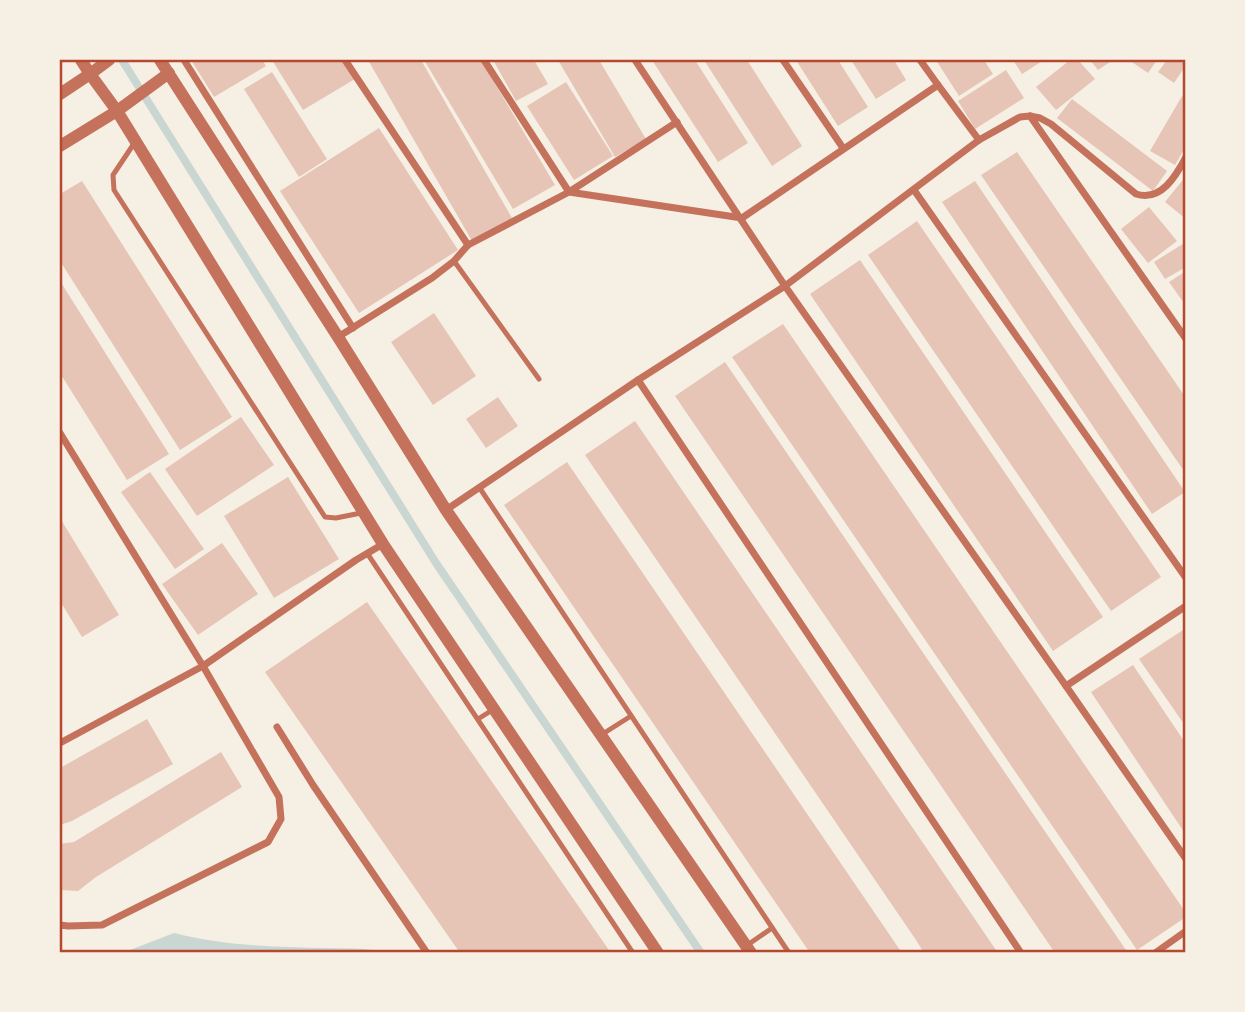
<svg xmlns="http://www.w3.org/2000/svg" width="1245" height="1012" viewBox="0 0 1245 1012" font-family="Barlow,sans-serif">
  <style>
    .water { fill: #c9d6d2 }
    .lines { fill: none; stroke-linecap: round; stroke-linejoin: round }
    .stream { stroke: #c9d6d2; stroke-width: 8 }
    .building { fill: #e6c5b7 }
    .service { stroke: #c5725c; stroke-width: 5 }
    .minor { stroke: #c5725c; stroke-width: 7 }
    .tertiary { stroke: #c5725c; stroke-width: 12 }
    .neatline { fill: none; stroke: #b5482f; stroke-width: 2.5 }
  </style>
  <rect width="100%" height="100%" fill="#f6efe4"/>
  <path class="water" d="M174 933C236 949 302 947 365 949L382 952H125Z"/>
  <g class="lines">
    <path class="stream" d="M122 60 436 563 701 953"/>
  </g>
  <g class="building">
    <path d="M191 60H262L266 66 214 97Z"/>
    <path d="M272 60H341L355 79 303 110Z"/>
    <path d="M368 60H421L512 218 472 241Z"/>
    <path d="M424 60H481L555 185 513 209Z"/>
    <path d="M493 60H534L548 84 516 101Z"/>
    <path d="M558 60H599L646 139 615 157Z"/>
    <path d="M652 60H695L748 143 718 162Z"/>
    <path d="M704 60H747L802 146 772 166Z"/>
    <path d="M796 60H838L868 107 838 126Z"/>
    <path d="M851 60H894L906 80 876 99Z"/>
    <path d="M936 60H984L993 74 959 96Z"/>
    <path d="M1013 60H1044L1022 74Z"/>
    <path d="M1070 60H1078L1095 79 1056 110 1036 87Z"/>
    <path d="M1090 60H1113L1098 70Z"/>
    <path d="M1129 60H1157L1148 73Z"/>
    <path d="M1167 60H1186V65L1174 83 1158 72Z"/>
    <path d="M1006 70 1024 98 975 129 958 101Z"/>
    <path d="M272 72 327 159 299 177 244 89Z"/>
    <path d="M566 82 613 156 574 180 527 106Z"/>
    <path d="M1182 96 1186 98V146L1175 165 1150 151Z"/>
    <path d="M1072 99 1167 171 1153 191 1057 118Z"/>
    <path d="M379 128 458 250 359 313 280 191Z"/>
    <path d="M1017 152 1186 398V474L981 175Z"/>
    <path d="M1186 176V219L1165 202Z"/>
    <path d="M82 181 232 417 180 450 60 261V194Z"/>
    <path d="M975 181 1185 492 1152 514 942 202Z"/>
    <path d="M1149 207 1177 241 1148 263 1121 229Z"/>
    <path d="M917 221 1161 577 1111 611 868 255Z"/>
    <path d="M1186 242V267L1165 279 1154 262Z"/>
    <path d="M860 260 1103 617 1053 651 810 294Z"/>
    <path d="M1186 271V306L1169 282Z"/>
    <path d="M60 281 169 454 127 480 60 373Z"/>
    <path d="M434 313 476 376 433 405 391 342Z"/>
    <path d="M783 324 1186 913V917L1137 950 732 357Z"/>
    <path d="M725 362 857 556 1128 953H1055L1006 881 675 396Z"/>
    <path d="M498 397 518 426 486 448 466 419Z"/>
    <path d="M241 417 274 465 197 516 165 469Z"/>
    <path d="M635 421 966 906 998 953H924L916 940 585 455Z"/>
    <path d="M567 462 902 953H810L504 505Z"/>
    <path d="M150 472 204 549 175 569 121 492Z"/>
    <path d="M288 477 339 559 274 598 224 516Z"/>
    <path d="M60 518 119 615 82 637 60 601Z"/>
    <path d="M222 543 258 594 198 635 162 584Z"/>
    <path d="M367 602 611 953H460L265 672Z"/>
    <path d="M1186 628V727L1139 659Z"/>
    <path d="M1133 665 1186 744V835L1091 692Z"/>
    <path d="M147 719 173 764 72 821 60 825V768Z"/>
    <path d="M221 752 242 787 96 877 78 891 60 890V844L74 842Z"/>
  </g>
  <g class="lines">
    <g class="service">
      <path d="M135 142 113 175 114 190 325 517 336 518 361 513"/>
      <path d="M454 261 539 379"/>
      <path d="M479 487 789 953"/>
      <path d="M367 553 633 953"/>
      <path d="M478 719 494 709"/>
      <path d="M601 735 631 716"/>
      <path d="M746 946 772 928"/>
    </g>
    <g class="minor">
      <path d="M184 60 353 328"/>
      <path d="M345 60 468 245"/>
      <path d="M484 60 569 192 742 218 938 85"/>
      <path d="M635 60 785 286 1066 686 1186 859"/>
      <path d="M783 60 843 148"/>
      <path d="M920 60 938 85 979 140"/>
      <path d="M1030 116 1186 339"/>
      <path d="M914 190 1186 578"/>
      <path d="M338 337 432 278 454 261 468 245 569 192 677 122"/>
      <path d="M638 380 1021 953"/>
      <path d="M60 433 203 666 279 797 281 819 268 842 102 925 68 926 60 925"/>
      <path d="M446 510 638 380 785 286 979 140 1020 117 1030 116 1040 118 1051 124 1136 194C1161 202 1176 176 1186 157"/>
      <path d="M1066 686 1186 606"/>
      <path d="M277 727 313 785 427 953"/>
      <path d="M60 743 203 666 356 560 383 544"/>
      <path d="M1155 953 1186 931"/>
    </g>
    <g class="tertiary">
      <path d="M81 60 90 74 117 111 383 544 658 953"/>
      <path d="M160 60 338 337 446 510 751 953"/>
      <path d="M60 94 90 74 109 60"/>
      <path d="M60 146 117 111 169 73"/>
    </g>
  </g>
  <rect width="1245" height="1012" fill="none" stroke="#f6efe4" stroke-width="122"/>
  <rect x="61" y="61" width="1123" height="890" class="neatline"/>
</svg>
